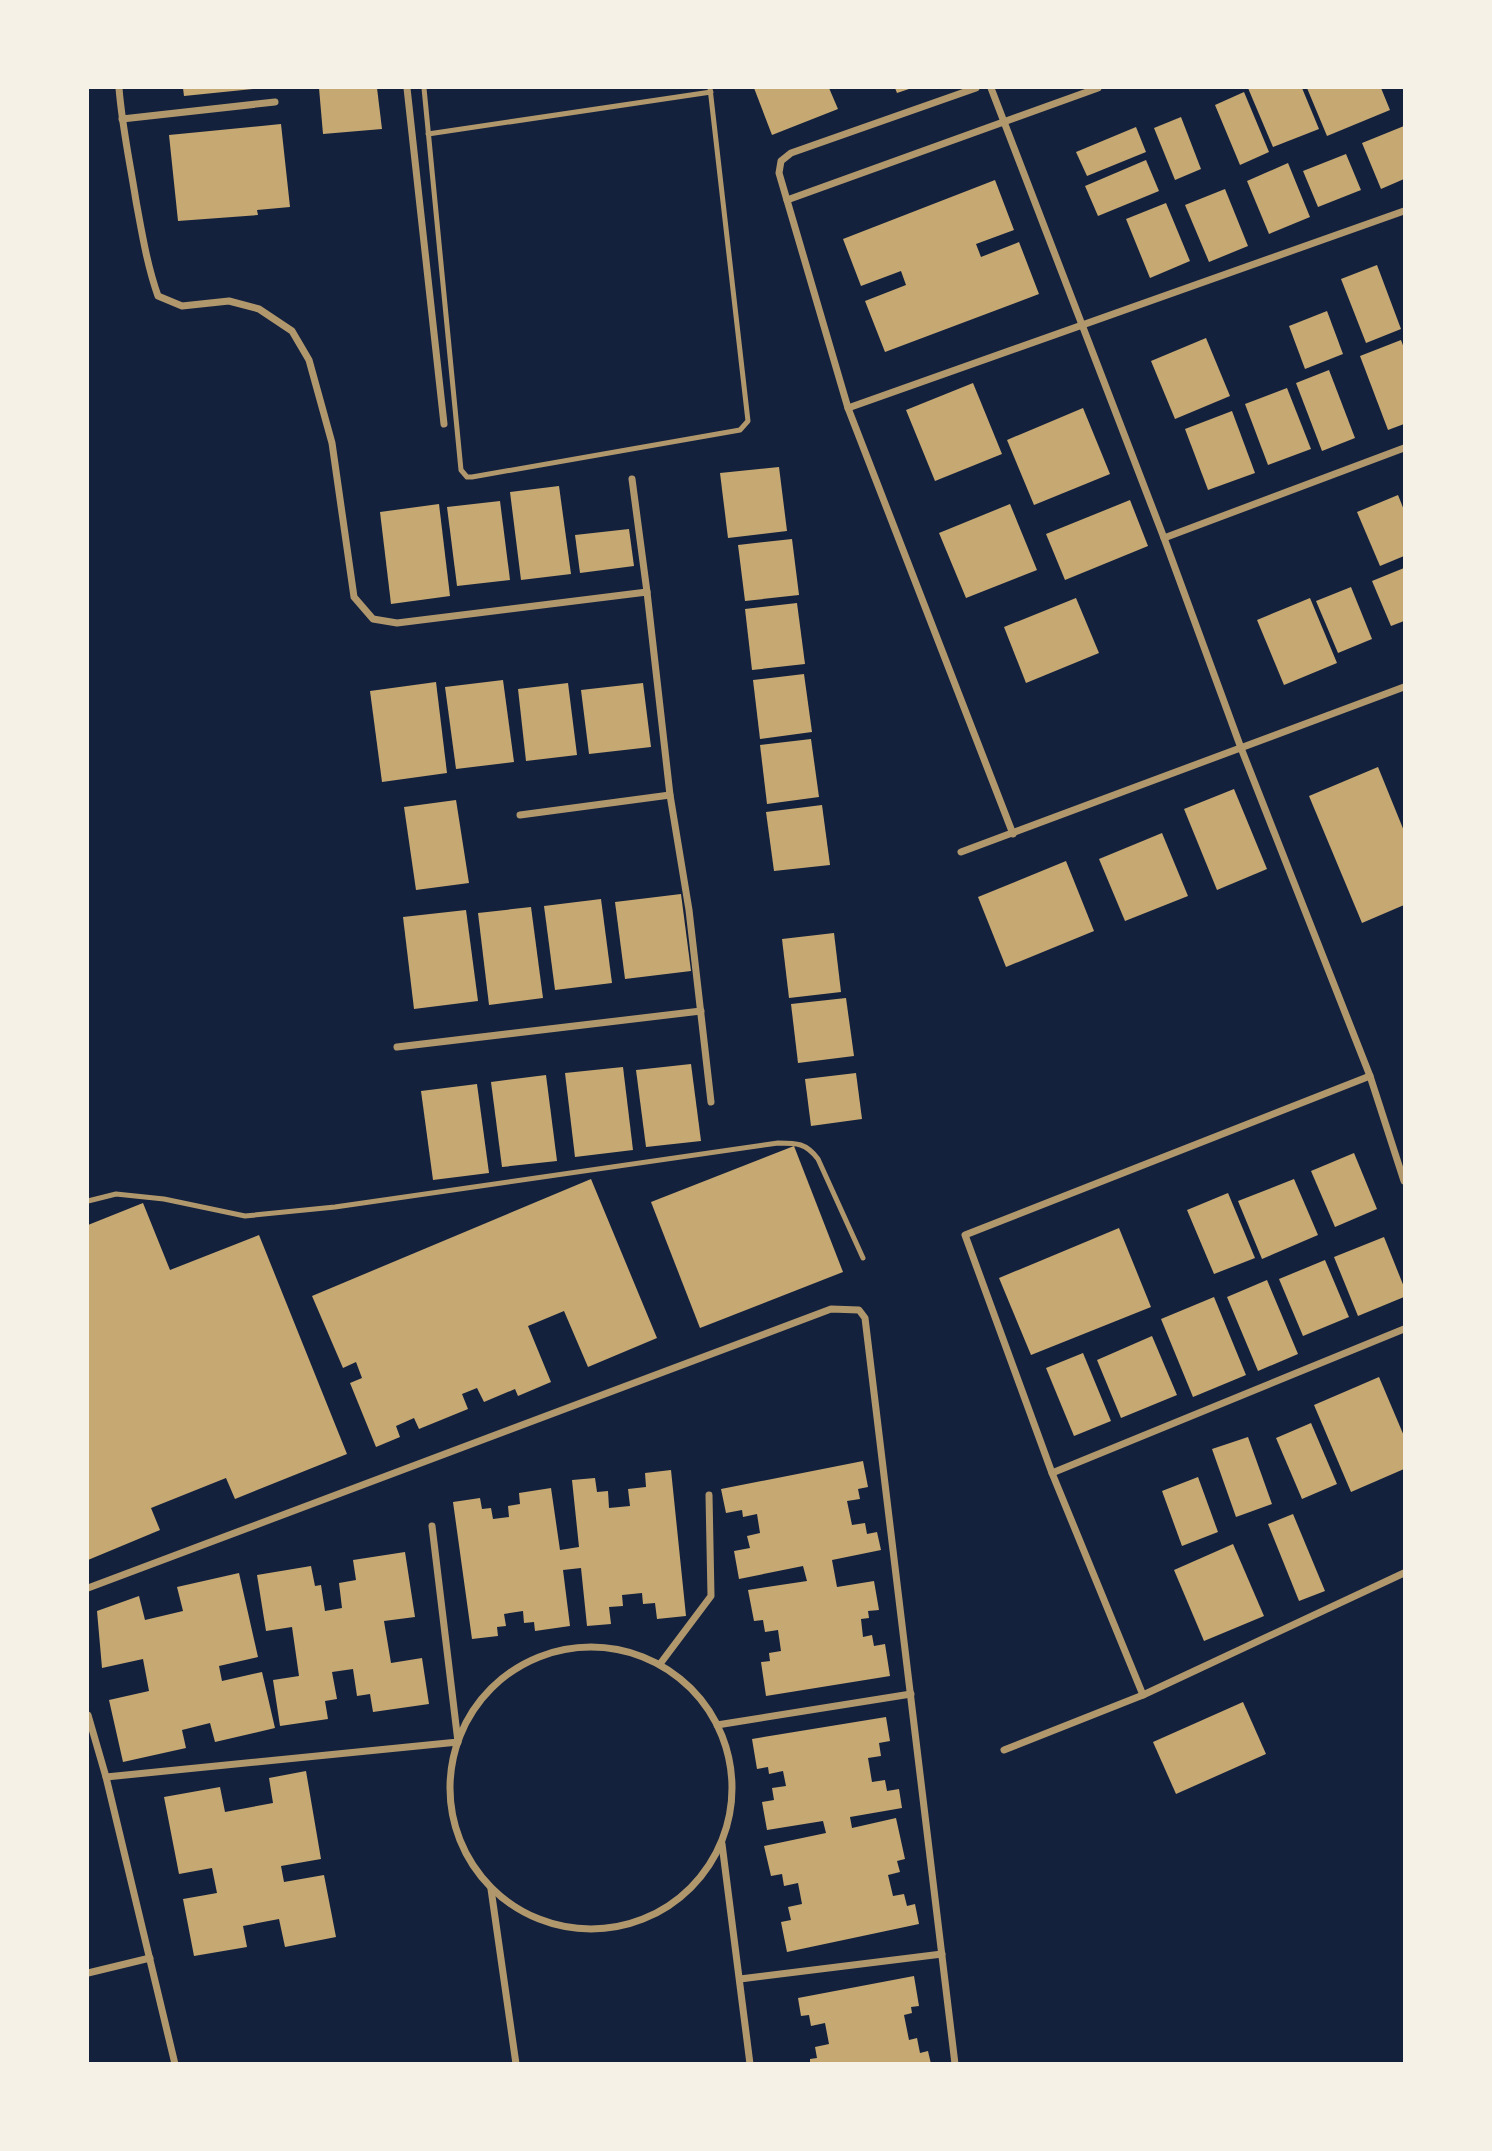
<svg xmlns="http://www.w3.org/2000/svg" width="1492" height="2151" viewBox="0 0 1492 2151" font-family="Figtree,sans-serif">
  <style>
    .building { fill: #c6a872 }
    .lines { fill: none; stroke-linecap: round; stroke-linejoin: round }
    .service { stroke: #b1986c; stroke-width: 5 }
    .minor { stroke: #b1986c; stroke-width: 7 }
  </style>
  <rect width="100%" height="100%" fill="#14213d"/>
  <g class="building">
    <path d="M183 88H253V89L184 96Z"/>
    <path d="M319 88H377L382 129 323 134Z"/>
    <path d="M754 88H829L838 109 772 135Z"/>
    <path d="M895 88H912L897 93Z"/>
    <path d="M1248 88H1302L1319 129 1273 147Z"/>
    <path d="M1307 88H1381L1390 110 1327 136Z"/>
    <path d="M1244 92 1269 152 1240 165 1215 105Z"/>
    <path d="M1181 117 1201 169 1175 180 1154 128Z"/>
    <path d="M281 124 290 207 257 210 258 215 178 221 169 135Z"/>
    <path d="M1404 126V179L1381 189 1362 143Z"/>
    <path d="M1136 127 1146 152 1087 176 1076 152Z"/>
    <path d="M1346 154 1361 190 1318 207 1303 171Z"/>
    <path d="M1146 160 1159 191 1098 216 1085 186Z"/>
    <path d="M1288 163 1310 217 1269 234 1247 181Z"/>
    <path d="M995 180 1014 230 976 244 981 257 1019 242 1039 294 885 352 865 301 906 285 901 271 861 286 843 239Z"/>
    <path d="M1225 189 1248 246 1209 262 1185 205Z"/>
    <path d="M1166 203 1190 261 1150 278 1126 219Z"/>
    <path d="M1377 265 1401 329 1366 343 1341 279Z"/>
    <path d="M1327 311 1343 354 1305 369 1289 326Z"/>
    <path d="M1206 338 1230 396 1175 419 1151 361Z"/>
    <path d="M1401 340 1404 348V424L1388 430 1360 356Z"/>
    <path d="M1329 370 1355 438 1322 451 1296 383Z"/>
    <path d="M973 383 1002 454 935 481 906 410Z"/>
    <path d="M1287 388 1311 449 1268 465 1245 404Z"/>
    <path d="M1083 408 1110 474 1034 505 1007 440Z"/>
    <path d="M1232 411 1255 473 1208 490 1185 429Z"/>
    <path d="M779 467 787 531 728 538 720 473Z"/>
    <path d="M559 486 571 574 521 580 510 492Z"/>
    <path d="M1398 495 1404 510V556L1380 566 1357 512Z"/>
    <path d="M1130 500 1148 546 1065 580 1046 534Z"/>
    <path d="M500 501 510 580 457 586 447 507Z"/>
    <path d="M439 504 450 596 391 604 380 512Z"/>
    <path d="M1010 504 1037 570 966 598 939 533Z"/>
    <path d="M629 529 634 566 580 573 575 535Z"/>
    <path d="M792 539 799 595 745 601 738 545Z"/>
    <path d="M1404 568V621L1391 626 1372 581Z"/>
    <path d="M1351 587 1372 639 1338 653 1316 601Z"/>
    <path d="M1076 598 1099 653 1026 683 1004 627Z"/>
    <path d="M1310 598 1337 663 1284 685 1257 620Z"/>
    <path d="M797 603 805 664 752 670 745 609Z"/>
    <path d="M804 674 812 732 760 739 753 680Z"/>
    <path d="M503 680 514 762 456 769 445 687Z"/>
    <path d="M436 682 447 773 382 782 370 691Z"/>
    <path d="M568 683 577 755 526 761 518 689Z"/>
    <path d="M643 683 651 747 589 754 581 690Z"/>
    <path d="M811 739 819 797 767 804 760 745Z"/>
    <path d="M1378 767 1404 831V905L1362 923 1309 796Z"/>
    <path d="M1234 789 1267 869 1217 890 1184 809Z"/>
    <path d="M456 800 469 883 416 890 404 807Z"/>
    <path d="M822 805 830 865 774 871 766 812Z"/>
    <path d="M1162 833 1188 896 1125 921 1099 859Z"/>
    <path d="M1066 861 1094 931 1006 967 978 897Z"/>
    <path d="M681 894 691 971 625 979 615 902Z"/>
    <path d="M601 899 612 983 555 990 544 906Z"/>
    <path d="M531 907 543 998 489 1005 478 913Z"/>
    <path d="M466 910 478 1001 414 1009 403 917Z"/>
    <path d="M834 933 841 992 789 998 782 939Z"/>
    <path d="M846 998 854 1056 798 1063 791 1004Z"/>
    <path d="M691 1064 701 1141 646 1147 636 1070Z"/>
    <path d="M623 1067 633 1150 575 1157 565 1073Z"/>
    <path d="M856 1073 862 1119 811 1126 805 1079Z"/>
    <path d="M546 1075 557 1161 502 1167 491 1082Z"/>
    <path d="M477 1084 489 1173 433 1180 421 1091Z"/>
    <path d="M794 1146 843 1272 700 1328 651 1202Z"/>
    <path d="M1354 1153 1377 1209 1335 1227 1311 1171Z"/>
    <path d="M591 1179 657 1338 588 1367 564 1311 528 1326 551 1382 518 1396 515 1389 484 1402 477 1388 462 1394 468 1409 419 1429 414 1418 396 1426 400 1437 376 1447 350 1383 362 1378 356 1362 343 1368 312 1296Z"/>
    <path d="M1294 1179 1318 1235 1262 1259 1238 1201Z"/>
    <path d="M1228 1193 1255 1258 1214 1274 1187 1210Z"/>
    <path d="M143 1203 170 1270 259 1235 347 1454 235 1499 226 1478 151 1508 160 1530 88 1560V1225Z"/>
    <path d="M1119 1228 1151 1307 1031 1355 999 1278Z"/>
    <path d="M1384 1237 1404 1287V1297L1358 1316 1334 1257Z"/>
    <path d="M1325 1260 1349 1317 1303 1336 1279 1279Z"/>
    <path d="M1267 1280 1298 1354 1258 1371 1227 1297Z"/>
    <path d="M1214 1297 1246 1375 1193 1397 1161 1319Z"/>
    <path d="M1152 1336 1177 1395 1121 1418 1097 1360Z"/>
    <path d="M1083 1353 1111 1421 1074 1436 1046 1368Z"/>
    <path d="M1379 1377 1404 1436V1469L1351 1492 1314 1405Z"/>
    <path d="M1311 1423 1337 1484 1302 1499 1276 1438Z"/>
    <path d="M1248 1437 1272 1504 1236 1517 1212 1449Z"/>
    <path d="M863 1461 868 1487 858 1489 860 1499 847 1501 852 1525 865 1523 867 1534 877 1532 881 1550 832 1560 837 1587 874 1581 879 1610 868 1611 869 1618 861 1619 863 1637 872 1635 874 1646 885 1644 890 1676 766 1696 761 1662 770 1661 769 1653 781 1651 778 1630 765 1632 763 1620 754 1621 748 1590 807 1581 803 1566 739 1579 734 1551 750 1548 747 1536 760 1533 757 1514 743 1517 742 1510 726 1513 721 1489Z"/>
    <path d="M671 1470 686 1616 657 1619 655 1603 643 1604 642 1593 622 1595 623 1606 609 1607 611 1624 587 1626 581 1568 563 1570 570 1626 535 1631 534 1622 524 1623 523 1611 504 1614 506 1626 497 1627 498 1636 472 1639 453 1502 480 1498 482 1509 491 1508 493 1519 509 1517 508 1506 520 1504 519 1493 551 1488 560 1550 579 1547 572 1480 595 1478 597 1492 608 1491 609 1508 630 1506 628 1489 646 1487 645 1473Z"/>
    <path d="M1198 1477 1218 1532 1182 1546 1162 1491Z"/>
    <path d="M1293 1514 1325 1591 1299 1601 1268 1524Z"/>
    <path d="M1233 1544 1264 1616 1204 1641 1174 1570Z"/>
    <path d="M405 1552 415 1617 384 1621 391 1663 422 1658 429 1704 373 1712 370 1694 357 1696 353 1669 332 1672 337 1699 325 1701 328 1719 280 1726 273 1680 299 1676 292 1627 266 1631 257 1575 311 1566 315 1586 321 1585 325 1611 342 1608 339 1583 356 1580 353 1560Z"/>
    <path d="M239 1573 258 1657 219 1666 222 1681 262 1672 275 1728 215 1742 210 1723 182 1730 186 1748 123 1762 109 1700 149 1691 143 1659 102 1668 97 1611 139 1596 145 1620 183 1611 177 1587Z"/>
    <path d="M1243 1702 1266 1754 1176 1794 1153 1742Z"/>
    <path d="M886 1717 890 1741 879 1743 881 1756 868 1758 872 1782 885 1780 887 1791 899 1789 902 1808 850 1817 852 1828 896 1818 905 1859 897 1861 900 1872 888 1875 893 1896 904 1894 907 1906 915 1904 919 1924 787 1952 781 1922 791 1920 788 1907 802 1904 798 1883 784 1886 782 1874 771 1876 764 1846 826 1833 823 1821 767 1830 762 1802 774 1800 772 1788 786 1786 783 1771 769 1774 768 1767 757 1769 752 1739Z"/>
    <path d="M306 1771 321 1859 281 1866 284 1882 324 1875 336 1937 285 1947 279 1919 243 1926 247 1947 194 1956 183 1899 217 1893 212 1868 179 1874 164 1797 220 1787 225 1812 273 1803 269 1778Z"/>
    <path d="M914 1976 919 2006 911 2007 912 2013 904 2015 909 2040 917 2038 920 2053 928 2051 931 2064H810V2059L817 2058 815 2047 829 2044 825 2023 811 2026 809 2015 801 2016 798 1998Z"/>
  </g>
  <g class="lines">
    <g class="service">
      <path d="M424 88 461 470 467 477H472L740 430 748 421 710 88"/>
      <path d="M428 134 711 92"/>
      <path d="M88 1201 116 1194 164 1199 245 1216 335 1207 778 1143C797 1143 806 1143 818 1159L863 1258"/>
    </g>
    <g class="minor">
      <path d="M119 88C122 126 130 163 136 201 142 233 147 265 158 296L182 306 229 301 259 309 292 331 309 360 332 443 354 597 373 619 397 623 647 592"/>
      <path d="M407 88 444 424"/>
      <path d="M976 88 791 153 781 161 779 173 848 408 1013 834"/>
      <path d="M991 88 1164 538 1241 748 1370 1076 1404 1181"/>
      <path d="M122 119 275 102"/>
      <path d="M787 200 1098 88"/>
      <path d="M848 408 1404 211"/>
      <path d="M632 479 647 592 670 795 689 910 711 1102"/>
      <path d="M1164 538 1404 448"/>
      <path d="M520 815 670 795"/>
      <path d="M961 852 1404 687"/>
      <path d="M397 1047 701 1011"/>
      <path d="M1052 1473 1404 1329"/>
      <path d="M88 1588 831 1309 859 1310 865 1318 955 2064"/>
      <circle cx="591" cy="1788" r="141"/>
      <path d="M660 1664 711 1596 709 1495"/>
      <path d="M1143 1695 1052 1473 965 1235 1370 1076"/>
      <path d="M88 1715 106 1777 175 2064"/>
      <path d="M717 1725 911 1694"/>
      <path d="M1004 1750 1143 1695 1404 1573"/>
      <path d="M106 1777 458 1742 432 1526"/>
      <path d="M722 1844 750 2064"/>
      <path d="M491 1889 516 2064"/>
      <path d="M88 1973 150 1958"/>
      <path d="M740 1979 942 1954"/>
    </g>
  </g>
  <rect width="1492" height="2151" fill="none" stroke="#f6f1e7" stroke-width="178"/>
</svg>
